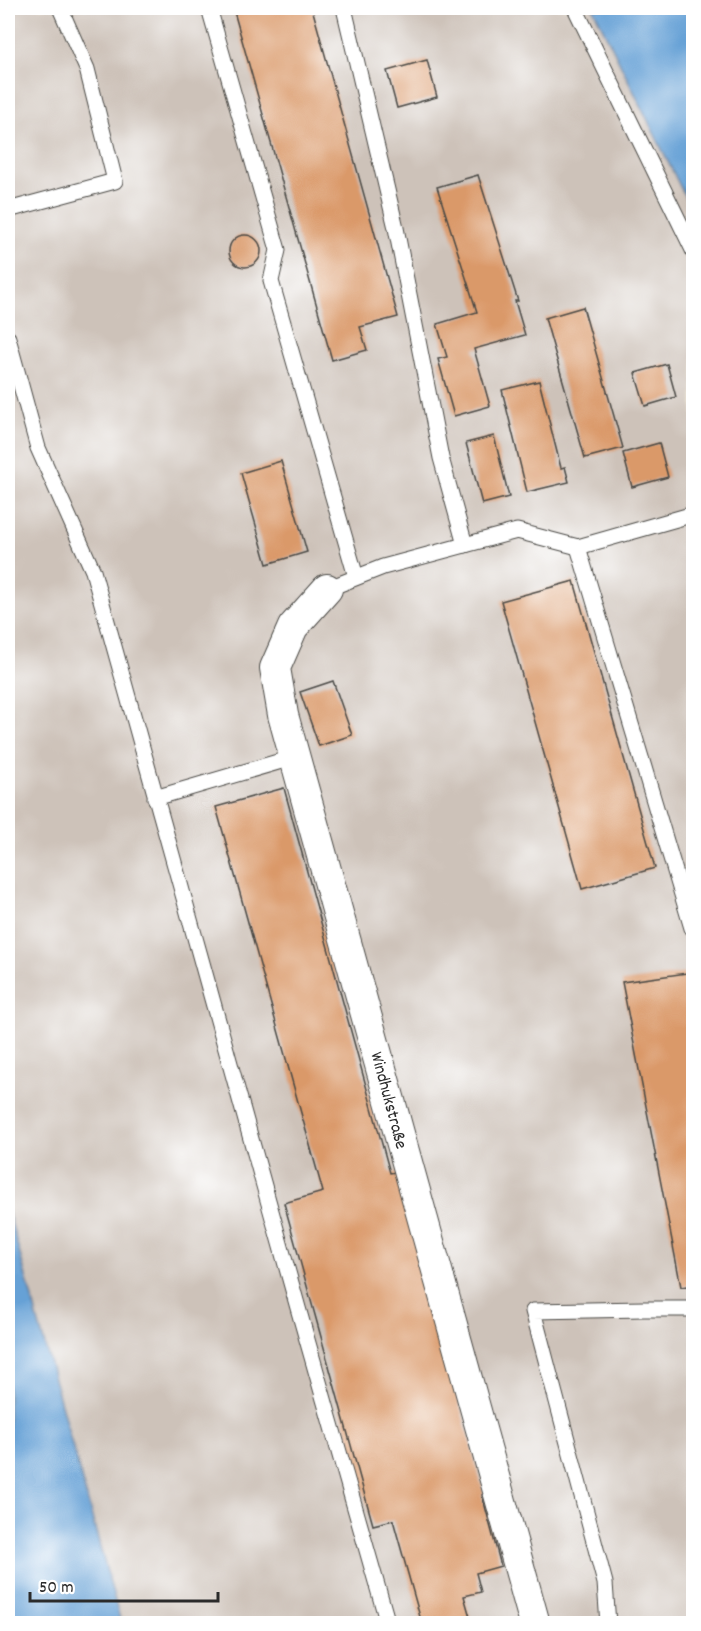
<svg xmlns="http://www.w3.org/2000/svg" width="701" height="1631" viewBox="0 0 701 1631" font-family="Dekko,sans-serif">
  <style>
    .industrial { fill: #cdc2b9 }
    .water { fill: #66a1d6; stroke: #486680; stroke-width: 1.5 }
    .building { fill: #da9969 }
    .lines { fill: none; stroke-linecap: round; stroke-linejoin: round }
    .lane-casing { stroke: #494844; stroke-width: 17 }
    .street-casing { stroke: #494844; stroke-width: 32 }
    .lane { stroke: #fff; stroke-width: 15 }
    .street { stroke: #fff; stroke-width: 30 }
    .labels { text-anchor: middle; stroke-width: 6; stroke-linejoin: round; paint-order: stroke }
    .street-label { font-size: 18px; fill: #2b2b2b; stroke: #fff }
  </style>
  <rect width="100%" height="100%" fill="#fff"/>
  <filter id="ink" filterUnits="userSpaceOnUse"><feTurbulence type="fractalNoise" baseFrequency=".0167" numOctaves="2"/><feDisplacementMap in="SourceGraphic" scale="12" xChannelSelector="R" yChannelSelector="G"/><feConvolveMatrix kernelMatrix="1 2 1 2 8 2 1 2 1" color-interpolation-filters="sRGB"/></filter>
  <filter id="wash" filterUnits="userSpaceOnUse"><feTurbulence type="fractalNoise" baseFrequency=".008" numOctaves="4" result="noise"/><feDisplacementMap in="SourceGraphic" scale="24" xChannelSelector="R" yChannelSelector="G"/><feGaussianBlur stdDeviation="1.35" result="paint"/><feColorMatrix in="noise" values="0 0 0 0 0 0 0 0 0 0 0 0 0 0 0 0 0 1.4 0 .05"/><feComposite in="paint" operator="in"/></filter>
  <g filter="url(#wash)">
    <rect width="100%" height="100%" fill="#f2e9d1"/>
    <path class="industrial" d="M8 8H593L693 213V1623H121L8 1211Z"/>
    <g class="water">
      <path d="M593 8H693V213Z"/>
      <path d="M8 1211 121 1623H8Z"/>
    </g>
    <g id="blocks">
      <g class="building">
        <path d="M233 8H312L398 317 360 327 367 350 332 360Z"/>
        <path d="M427 60 437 97 397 108 387 71Z"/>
        <path d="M478 175 518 301H515L525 335 474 349 490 406 454 416 438 359 447 357 437 324 477 312 437 187Z"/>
        <circle cx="245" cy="251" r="16"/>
        <path d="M583 307 623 448 585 458 545 318Z"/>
        <path d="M667 364 676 397 645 406 635 373Z"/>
        <path d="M539 381 561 468 565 467 569 482 527 492 502 390Z"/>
        <path d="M494 436 509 497 482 504 466 443Z"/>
        <path d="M659 443 668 477 632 487 623 453Z"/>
        <path d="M281 461 307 552 267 564 241 473Z"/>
        <path d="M574 581 655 868 582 889 501 601Z"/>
        <path d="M333 681 352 735 319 746 300 692Z"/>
        <path d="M284 788 390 1173 396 1172 484 1494 482 1495 501 1566 476 1573 481 1592 464 1596 472 1624H422L393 1520 373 1525 284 1203 323 1192 216 807Z"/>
        <path d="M694 972V1285L681 1287 622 982Z"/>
      </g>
    </g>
  </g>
  <g filter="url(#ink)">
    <use href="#blocks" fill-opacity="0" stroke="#494844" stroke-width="1.5"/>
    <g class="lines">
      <defs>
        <g id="lane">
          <path d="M209 8 278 250 271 281 356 577"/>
          <path d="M344 8 396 228 441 458 465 545"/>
          <path d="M575 8 694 252"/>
          <path d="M8 210 115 181 87 69 60 8"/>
          <path d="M8 338 38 448 93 571 298 1308 388 1624"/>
          <path d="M578 547 692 928"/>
          <path d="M327 589 383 567 517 531 578 547 694 514"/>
          <path d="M155 798 295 757"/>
          <path d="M608 1624 605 1583 533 1311 644 1309H694"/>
        </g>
        <path id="street" d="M327 589 293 627 275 668 283 715 535 1624"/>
      </defs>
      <use href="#lane" class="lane-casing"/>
      <use href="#street" class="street-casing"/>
      <use href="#lane" class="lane"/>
      <use href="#street" class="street"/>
    </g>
  </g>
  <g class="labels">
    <g class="street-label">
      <text transform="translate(390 1100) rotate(75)" y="6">Windhukstraße</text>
    </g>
  </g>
  <rect width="701" height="1631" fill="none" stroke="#fff" stroke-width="30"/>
  <path d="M30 1592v9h188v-9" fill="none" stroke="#2b2b2b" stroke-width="3"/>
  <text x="39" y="1592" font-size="18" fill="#2b2b2b" stroke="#ffffff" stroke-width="4.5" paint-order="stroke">50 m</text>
</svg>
